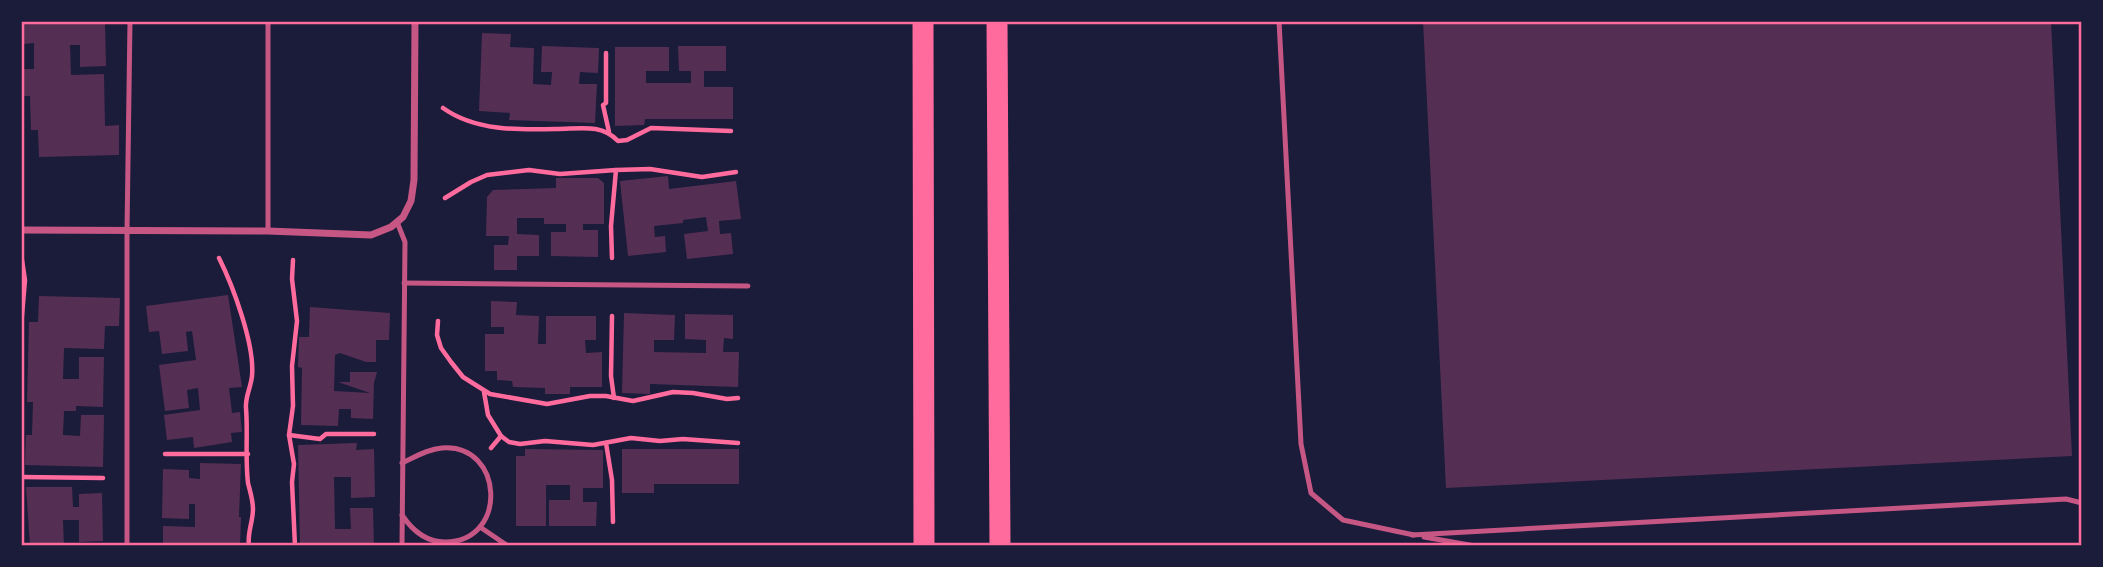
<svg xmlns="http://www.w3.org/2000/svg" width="2103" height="567" viewBox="0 0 2103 567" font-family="Cabin,sans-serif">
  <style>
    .building { fill: #542f53 }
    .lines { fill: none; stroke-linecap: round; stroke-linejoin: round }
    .path { stroke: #ff6b9d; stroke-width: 4.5 }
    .service { stroke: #c65784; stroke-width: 5 }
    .minor { stroke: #c65784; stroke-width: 7 }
    .motorway { stroke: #ff6b9d; stroke-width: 21 }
    .neatline { fill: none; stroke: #ff6b9d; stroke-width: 2.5 }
  </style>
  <rect width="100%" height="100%" fill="#1b1b3a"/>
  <g class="building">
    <path d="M23 21H105L106 66 80 67V45H70L71 75 104 74 105 126 119 125V155L39 157 38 130H31L30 96H24L23 69H34V43L24 44Z"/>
    <path d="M1423 21H2051L2072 456 1446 488Z"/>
    <path d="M482 33 511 34 510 47 534 48 533 84 551 85 552 72H541L542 46 599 48 598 73 580 72 579 84H597L595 123 509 120 510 113 479 111Z"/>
    <path d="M678 46H726V71H704V87H733V119H645L644 125 615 126V47H669V71H646V83H691V71H679Z"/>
    <path d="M668 176 669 189 736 181 741 219 719 221 720 234 731 233 733 254 687 259 684 234 708 231 706 217 683 220V223L654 226 655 237 665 236 666 252 628 256 620 181Z"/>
    <path d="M556 178H598L604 183V224H583V230H598V257L551 256V232H566V224H544V218H517V234L539 235V256H517V270H494V245H508L509 236H486L487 197 493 190 556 188Z"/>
    <path d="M228 295 242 387 229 388 232 413 240 412 242 432 231 433 232 442 194 448 193 437 167 440 164 415 200 410 198 388 187 390 189 408 165 411 159 365 196 360 192 331 186 332 188 351 162 354 159 331 149 332 146 306Z"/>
    <path d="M39 296 120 298 119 326H105L104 349 64 348 63 379H79V357H104L103 407 76 406V411H64L63 435 80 436 81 415H104L103 467 25 465 26 435H32L33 402H27L29 322H38Z"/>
    <path d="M491 301 517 302 516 315 539 316 538 344H546V316H596V340H585L586 353 602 352V387H570V394H545V388L513 387 512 381 497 380V371H485V334H504V327H491Z"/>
    <path d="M310 307 390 313 389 340H376V362H366L340 353 335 355 334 391 370 393 338 382H350V372H377L374 383 373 419 351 418V409H339L338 426 301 425 302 368 298 367 299 337H309Z"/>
    <path d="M624 313 675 315 674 340H654V352L706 353V340L685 339V314L733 315V339L724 338 723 352H739L738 387 650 384V394L622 393Z"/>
    <path d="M357 443 356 450 374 449 375 497 351 498V477H334L335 529H351L350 508H373L374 546H300L298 445Z"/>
    <path d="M525 449 603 450V488H583V502H597L596 526H549V500H570V485H546V526H516V456H525Z"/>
    <path d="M622 449H739V484H654V493H622Z"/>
    <path d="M200 463 241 464 239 517H241L240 546H163V526L195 527V504H189V519L162 518 163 469 189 470V478L200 479Z"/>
    <path d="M26 487H72L73 507H79V494L102 493 103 541 79 542V520H63L64 546H30Z"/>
  </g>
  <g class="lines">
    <g class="path">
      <path d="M606 53V103L603 105 609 132"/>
      <path d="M443 108C475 131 518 130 556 129 579 129 601 123 618 141L627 140 651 128 731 131"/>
      <path d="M616 170 650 169 702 177 736 172"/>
      <path d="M445 198 471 182 487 175 529 170 560 174 616 170 611 226 612 258"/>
      <path d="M219 258C233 286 255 345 252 376 251 387 245 397 246 408 248 432 245 458 248 483 250 491 253 500 253 509 253 522 247 533 249 546"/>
      <path d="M293 260 292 279 297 321 292 366 293 406 289 435 294 464 292 482 295 546"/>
      <path d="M612 316 611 376 614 398"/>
      <path d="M438 321 437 335 441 348 451 362 463 377 490 394 547 404 590 396H606L633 401 673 392 693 393 727 399 738 398"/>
      <path d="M21 327 25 280 22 260"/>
      <path d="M484 392 488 415 501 436"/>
      <path d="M289 435 320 439 326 434H374"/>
      <path d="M606 443 612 480 613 522"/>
      <path d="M491 448 501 436 509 442 520 444 545 441 593 445 631 438 660 441 683 439 738 443"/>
      <path d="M165 454H248"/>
      <path d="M21 477 103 478"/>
    </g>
    <g class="service">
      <path d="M268 21V231"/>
      <path d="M1279 21 1301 444 1311 493 1343 520 1414 535"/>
      <path d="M397 222 405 242 402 546"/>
      <path d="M404 283 748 286"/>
      <path d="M402 515C412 530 425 542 445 542 509 542 504 443 442 448 428 449 415 457 402 463"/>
      <path d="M480 527 508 546"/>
      <path d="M1412 535 2066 499 2082 503"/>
      <path d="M1424 537 1475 546"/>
      <path d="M127 546V231L130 21"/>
    </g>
    <path class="minor" d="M21 230 268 231 371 235 391 227 403 217 411 201 414 180 415 21"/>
    <g class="motorway">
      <path d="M923 21 924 546"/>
      <path d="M997 21 1000 546"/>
    </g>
  </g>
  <rect width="2103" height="567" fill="none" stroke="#1b1b3a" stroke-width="46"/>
  <rect x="23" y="23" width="2057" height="521" class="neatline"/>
</svg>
